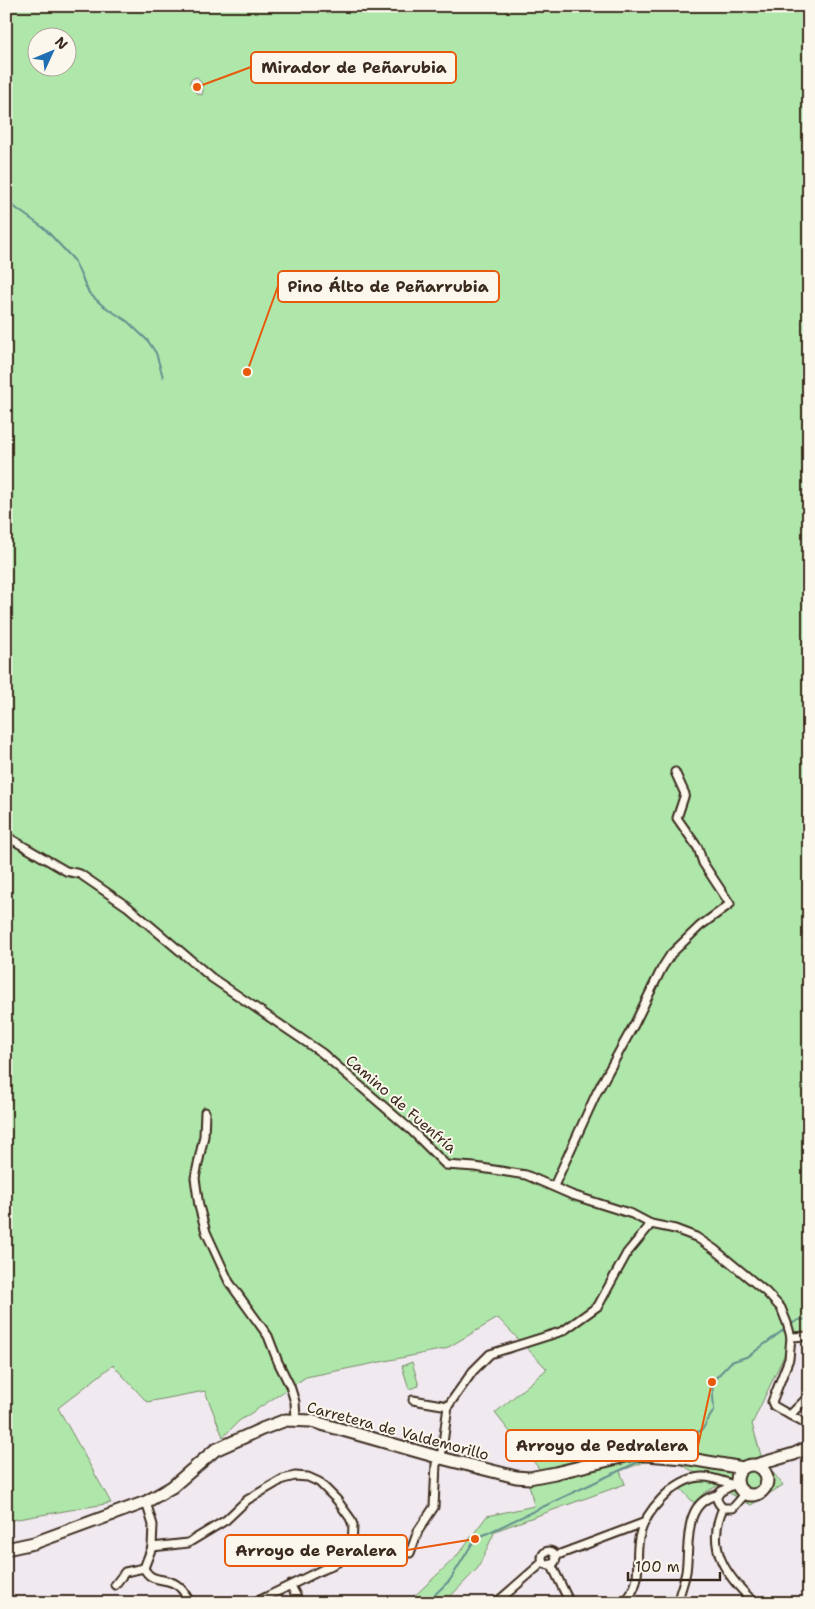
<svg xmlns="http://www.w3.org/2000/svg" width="815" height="1609" viewBox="0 0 815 1609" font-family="'Shantell Sans',sans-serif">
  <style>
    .green { fill: #afe7ab; stroke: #758864; fill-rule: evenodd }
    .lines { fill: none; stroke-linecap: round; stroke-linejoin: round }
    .stream { stroke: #658f8e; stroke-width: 2 }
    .minor-casing { stroke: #3b2a1e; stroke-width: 11 }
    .primary-casing { stroke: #3b2a1e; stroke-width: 15 }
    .minor { stroke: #fbf7ec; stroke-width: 7 }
    .primary { stroke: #fbf7ec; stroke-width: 11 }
    .labels { text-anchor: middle; stroke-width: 4; stroke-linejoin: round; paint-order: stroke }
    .street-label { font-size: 15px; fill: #3b2a1e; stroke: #fbf7ec }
    .leader { fill: none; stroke: #e8590c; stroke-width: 2 }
    .callout-dot { fill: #e8590c; stroke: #fbf7ec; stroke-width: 2 }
    .callout { fill: #fbf7ec; stroke: #e8590c; stroke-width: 2 }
    .callout-label { font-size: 16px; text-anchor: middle; font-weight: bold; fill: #3b2a1e }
  </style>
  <rect width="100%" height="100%" fill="#f1e9f0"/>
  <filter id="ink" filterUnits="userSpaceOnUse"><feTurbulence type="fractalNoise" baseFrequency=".02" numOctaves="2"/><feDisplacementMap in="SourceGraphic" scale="10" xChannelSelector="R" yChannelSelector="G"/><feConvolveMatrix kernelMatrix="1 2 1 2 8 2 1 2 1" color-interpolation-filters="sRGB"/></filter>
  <g filter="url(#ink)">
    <g class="green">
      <path d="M6 6H809V1332H795L752 1424 762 1459 783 1485 751 1505 717 1486 703 1494 694 1503 680 1488 690 1483 707 1480 643 1441 541 1471 495 1413 547 1369 498 1318 445 1349 306 1377 239 1421 223 1437 205 1391 147 1402 113 1365 58 1408 111 1503 6 1521ZM38 38H68V68H38ZM197 77C201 81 205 89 202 95L196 93 190 82 191 79Z"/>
      <path d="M412 1362 419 1386 409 1389 402 1366Z"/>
      <path d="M628 1458 650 1460 620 1471 625 1484 495 1531 478 1568 444 1603H407L456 1557 487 1516 534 1506 529 1484Z"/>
    </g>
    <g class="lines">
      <g class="stream">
        <path d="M6 201 45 229 74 260 89 293 102 305 127 321 148 341 156 353 163 377"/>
        <path d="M790 1325 798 1320 809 1319"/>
        <path d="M660 1451 702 1430 714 1410 712 1382 731 1362 749 1356 786 1328"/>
        <path d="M426 1603 450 1580 475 1539 642 1460"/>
      </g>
      <defs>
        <g id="minor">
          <path d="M6 836 66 871 80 874 128 907 212 978 322 1053 411 1130 446 1165 475 1167 526 1175 572 1195 632 1214 651 1224 675 1229 696 1237 714 1249 766 1292 781 1308 787 1323 791 1337 789 1359 772 1402 774 1406 809 1426"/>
          <path d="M205 1112 204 1136 195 1178 199 1206 206 1232 229 1282 268 1336 278 1362 290 1386 295 1402 296 1419"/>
          <path d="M554 1186 597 1092 635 1023 662 968 671 954 700 926 730 904 703 863 698 848 677 818 685 794 675 772"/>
          <path d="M791 1337 809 1336"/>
          <path d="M413 1400 448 1406"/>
          <path d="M790 1415 809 1396"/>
          <path d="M738 1482C729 1489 706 1492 723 1508H733L746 1493"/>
          <path d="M146 1502 153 1525 152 1547 144 1568C150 1581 160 1578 171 1582 180 1585 186 1594 190 1603"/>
          <path d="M723 1508C705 1548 726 1576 755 1603"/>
          <path d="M152 1547 188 1543 226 1520 247 1500 283 1479 295 1476 308 1477 319 1482 337 1500 350 1518 353 1525 352 1547 350 1552 338 1562 254 1603"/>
          <circle cx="549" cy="1558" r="7"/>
          <path d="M410 1553 418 1531 434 1507 436 1464 441 1458 448 1406 473 1371 490 1354 563 1331 598 1306 627 1253 651 1224"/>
          <path d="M555 1556 643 1523"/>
          <path d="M551 1564 570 1603"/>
          <path d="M115 1585 125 1572 144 1568"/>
          <path d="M291 1586 300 1603"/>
          <path d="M496 1603 543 1562"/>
          <path d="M624 1603C645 1579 634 1566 639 1538 644 1513 673 1479 701 1477 712 1476 724 1482 734 1485"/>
          <path d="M677 1603C680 1593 684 1582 686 1572 690 1546 682 1501 718 1495"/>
        </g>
        <g id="primary">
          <path d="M756 1465 794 1454 809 1447"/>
          <circle cx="752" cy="1480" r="15"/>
          <path d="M6 1549 34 1543 146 1502 172 1487 215 1450 262 1429 286 1420 311 1421 441 1458 516 1477 529 1478 555 1473 634 1454 684 1458 743 1468"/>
        </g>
      </defs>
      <use href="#minor" class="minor-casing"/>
      <use href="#primary" class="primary-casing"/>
      <use href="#minor" class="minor"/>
      <use href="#primary" class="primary"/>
    </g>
  </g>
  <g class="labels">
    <g class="street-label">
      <text transform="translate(401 1104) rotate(41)" y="5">Camino de Fuenfría</text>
      <text transform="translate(398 1431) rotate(15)" y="5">Carretera de Valdemorillo</text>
    </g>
  </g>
  <path class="leader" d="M197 87L251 67M247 372L278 286M712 1382L698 1446M475 1539L407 1550"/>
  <g class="callout-dot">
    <circle cx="197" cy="87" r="5"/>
    <circle cx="247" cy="372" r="5"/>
    <circle cx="712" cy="1382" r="5"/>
    <circle cx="475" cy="1539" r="5"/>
  </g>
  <g class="callout">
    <rect x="251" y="52" width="205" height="31" rx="5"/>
    <rect x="278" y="271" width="221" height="31" rx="5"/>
    <rect x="506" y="1430" width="192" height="31" rx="5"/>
    <rect x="225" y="1535" width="182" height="31" rx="5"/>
  </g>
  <g class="callout-label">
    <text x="354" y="73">Mirador de Peñarubia</text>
    <text x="388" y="292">Pino Álto de Peñarrubia</text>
    <text x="602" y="1451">Arroyo de Pedralera</text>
    <text x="316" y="1556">Arroyo de Peralera</text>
  </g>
  <rect width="815" height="1609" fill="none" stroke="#fbf7ec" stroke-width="25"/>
  <rect x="12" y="12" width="790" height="1584" fill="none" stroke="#3b2a1e" stroke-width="2" filter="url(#ink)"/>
  <g transform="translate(52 52) rotate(46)"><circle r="24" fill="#fbf7ec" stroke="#aea59a"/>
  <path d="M0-4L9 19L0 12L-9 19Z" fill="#1f6fb2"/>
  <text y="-8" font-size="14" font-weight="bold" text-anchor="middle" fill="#3b2a1e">N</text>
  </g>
  <path d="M628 1572v8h92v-8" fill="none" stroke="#3b2a1e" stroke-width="2.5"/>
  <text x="635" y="1572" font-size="15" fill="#3b2a1e" stroke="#fbf7ec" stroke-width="4" paint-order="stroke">100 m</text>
</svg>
